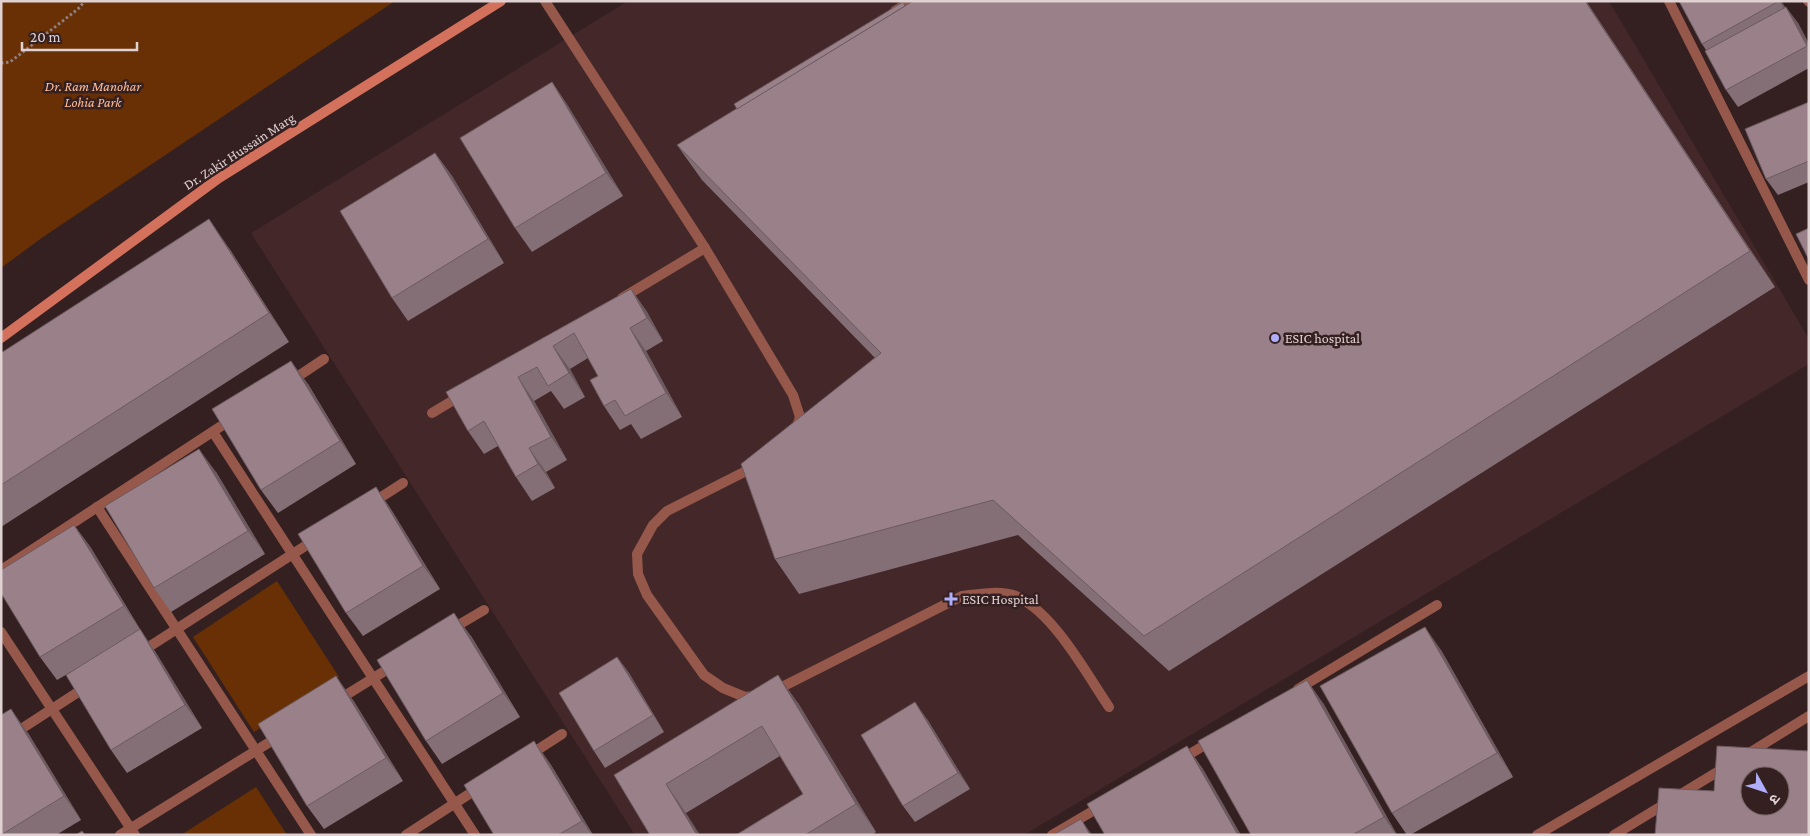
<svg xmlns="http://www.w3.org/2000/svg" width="1810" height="836" viewBox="0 0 1810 836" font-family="'Crimson Pro','Noto Sans Devanagari',serif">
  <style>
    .built { fill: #432729 }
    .green { fill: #683004 }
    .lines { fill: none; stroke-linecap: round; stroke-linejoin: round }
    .path { stroke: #917f80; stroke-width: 3; stroke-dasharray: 2.5 2.5; stroke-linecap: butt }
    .lane { stroke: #95584a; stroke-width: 10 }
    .street { stroke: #95584a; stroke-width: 10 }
    .secondary { stroke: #d3715c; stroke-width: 10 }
    .wall { fill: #846f76 }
    .shaded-wall { fill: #6c5a60 }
    .building { fill: #9a8189; stroke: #6c5a60; fill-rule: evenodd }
    .poi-dot { fill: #b0aefa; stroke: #352021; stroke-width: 2 }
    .labels { text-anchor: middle; stroke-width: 5; stroke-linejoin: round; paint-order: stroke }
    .park-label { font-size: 14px; font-style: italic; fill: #ffbc94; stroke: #352021 }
    .street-label { font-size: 14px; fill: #e0d1d2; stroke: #352021 }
    .poi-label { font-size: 14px; fill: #e0d1d2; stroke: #352021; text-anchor: start }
  </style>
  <rect width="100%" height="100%" fill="#352021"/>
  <path class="built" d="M628 1H1609L1809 339V364L1024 835H635L251 233Z"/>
  <g class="green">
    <path d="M1 1H395L43 237 1 268Z"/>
    <path d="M277 581 339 677 254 732 193 637Z"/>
    <path d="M256 787 287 835H181Z"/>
  </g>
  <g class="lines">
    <path class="path" d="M1 63 10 62 78 9 85 1"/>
    <g class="lane">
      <path d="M545 1 705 248 793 395 800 417 796 429"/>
      <path d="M895 11 911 1"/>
      <path d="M622 298 705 248"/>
      <path d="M432 413 462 395"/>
      <path d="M756 466 667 511 653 525 637 554 638 574 647 595 704 675 723 688 745 697 756 696"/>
      <path d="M1298 689 1437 605"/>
      <path d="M774 691 962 596C978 594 1001 590 1016 596 1054 613 1086 673 1109 707"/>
      <path d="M1180 760 1213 740"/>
      <path d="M1052 835 1103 805"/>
      <path d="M1537 835 1809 676"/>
    </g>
    <g class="street">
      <path d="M1669 1 1809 280"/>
      <path d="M1808 1 1809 2"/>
      <path d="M291 381 324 359"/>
      <path d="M213 432 475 835"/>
      <path d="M372 503 403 483"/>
      <path d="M97 507 311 835"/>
      <path d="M1 570 232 419"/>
      <path d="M450 630 484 610"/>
      <path d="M1 632 135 835"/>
      <path d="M141 652 316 539"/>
      <path d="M338 700 396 664"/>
      <path d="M1 742 89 685"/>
      <path d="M1746 755 1809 716"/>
      <path d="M528 756 562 734"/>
      <path d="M120 835 281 735"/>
      <path d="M406 835 480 787"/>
      <path d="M1614 835 1727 766"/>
    </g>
    <path class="secondary" d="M1 338 219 178 501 1"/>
  </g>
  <g class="wall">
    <path d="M1586 1 1775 287 1169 671 1018 535 799 594 775 559 875 358 702 180 677 145 906 6Z"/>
    <path d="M1679 1H1781L1785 7 1798 23 1809 44V68L1738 107 1726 90 1706 50 1702 44Z"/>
    <path d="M552 82 568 106 623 196 532 252 515 228Z"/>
    <path d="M1809 102V182L1778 195 1766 179Z"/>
    <path d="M435 153 452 176 504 263 408 321 392 298Z"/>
    <path d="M229 248 289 342 1 527V353Z"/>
    <path d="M631 289 647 312 663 341 646 351 682 417 641 439 631 424 620 430 604 406 598 376 588 358 570 369 585 397 564 409 551 391 534 401 567 460 546 472 555 488 532 501 516 477 498 446 484 454 468 431 446 392Z"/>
    <path d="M308 384 356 464 278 513 261 490Z"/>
    <path d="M216 472 265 554 171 612 154 588Z"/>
    <path d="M376 487 392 511 440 589 363 636 346 613Z"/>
    <path d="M74 525 91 548 140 629 156 653 202 728 127 773 111 750 76 669 57 680 40 657Z"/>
    <path d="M471 636 520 717 442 764 426 741Z"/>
    <path d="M1441 650 1513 777 1410 835H1407L1392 813Z"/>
    <path d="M617 657 629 673 664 732 605 768 594 751Z"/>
    <path d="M353 700 403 781 324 829 307 806Z"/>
    <path d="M798 703 876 832 872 835H736L803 794 780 756 686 813 614 775Z"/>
    <path d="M1323 703 1397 835H1251Z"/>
    <path d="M927 719 970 789 915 822 903 806Z"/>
    <path d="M28 733 81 820 56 835H1Z"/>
    <path d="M534 741 551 765 593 835H494Z"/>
  </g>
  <g class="shaded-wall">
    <path d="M1585 1H1586L1775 287 1750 251Z"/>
    <path d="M1779 1H1781L1790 18Z"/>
    <path d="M1786 7 1798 23 1809 44V48Z"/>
    <path d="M552 82 568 106 623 196 606 173Z"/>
    <path d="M435 153 452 176 504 263 488 239Z"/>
    <path d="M209 219 229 248 289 342 269 313Z"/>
    <path d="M631 289 647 312 663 341 647 318Z"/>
    <path d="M630 328 646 351 682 417 666 393Z"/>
    <path d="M553 346 570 369 585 397 569 373Z"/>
    <path d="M291 361 308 384 356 464 340 441Z"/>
    <path d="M518 377 534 401 567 460 551 437Z"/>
    <path d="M529 448 546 472 555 488 538 464Z"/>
    <path d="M199 449 216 472 265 554 248 531Z"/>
    <path d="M376 487 392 511 440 589 423 566Z"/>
    <path d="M74 525 91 548 140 630 124 606Z"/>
    <path d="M454 613 471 636 520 717 503 693Z"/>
    <path d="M1425 627 1441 650 1513 777 1497 753Z"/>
    <path d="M140 629 156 653 202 728 185 705Z"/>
    <path d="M617 657 629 673 664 732 653 715Z"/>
    <path d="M778 675 798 703 876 832 856 804Z"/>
    <path d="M336 676 353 700 403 781 386 758Z"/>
    <path d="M1307 680 1323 703 1397 835H1396L1384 817Z"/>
    <path d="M915 702 927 719 970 789 958 773Z"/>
    <path d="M11 709 28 733 81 820 64 796Z"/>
    <path d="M534 741 551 765 593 835H592L582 821Z"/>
    <path d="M1187 746 1203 769 1241 835H1238Z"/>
    <path d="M666 784 686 813 700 835H697Z"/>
    <path d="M1081 819 1092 835H1090Z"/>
  </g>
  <g class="building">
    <path d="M913 1H1585L1750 251 1144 636 993 500 775 559 741 464 881 353 677 145Z"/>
    <path d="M1679 1H1779L1702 44Z"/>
    <path d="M903 2 905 6 737 109 734 104Z"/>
    <path d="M1786 7 1807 46 1726 90 1705 51Z"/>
    <path d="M552 82 606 173 515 228 460 138Z"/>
    <path d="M1809 102V161L1766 179 1745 129Z"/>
    <path d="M435 153 488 239 392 298 340 211Z"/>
    <path d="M209 219 269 313 1 485V353Z"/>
    <path d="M1809 228V260L1796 234Z"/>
    <path d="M631 289 647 318 630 328 666 393 625 416 615 400 604 406 590 380 598 376 574 333 553 346 569 373 548 386 537 367 518 377 551 437 529 448 538 464 516 477 484 421 468 431 446 392Z"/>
    <path d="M291 361 340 441 261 490 212 409Z"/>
    <path d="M199 449 248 531 154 588 105 506Z"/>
    <path d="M376 487 423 566 346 613 298 534Z"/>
    <path d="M74 525 124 606 40 657 1 593V570Z"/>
    <path d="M454 613 503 693 426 741 377 660Z"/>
    <path d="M1425 627 1497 753 1392 813 1320 686Z"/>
    <path d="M140 629 185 705 111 750 66 675Z"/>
    <path d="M617 657 653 715 594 751 559 693Z"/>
    <path d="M778 675 856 804 805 835H736L803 794 762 726 666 784 697 835H650L614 775Z"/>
    <path d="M336 676 386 758 307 806 258 724Z"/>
    <path d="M1307 680 1384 817 1352 835H1251L1198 741Z"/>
    <path d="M915 702 958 773 903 806 861 735Z"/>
    <path d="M11 709 64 796 1 835V715Z"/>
    <path d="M534 741 582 821 558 835H494L464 785Z"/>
    <path d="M1187 746 1238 835H1105L1087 804Z"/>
    <path d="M1717 746 1809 751V835H1655L1659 788 1714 791ZM1750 776H1780V806H1750Z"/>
    <path d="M1081 819 1090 835H1053Z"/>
    <path d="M82 831 85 835H76Z"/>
  </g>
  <g class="poi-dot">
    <circle cx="1275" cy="338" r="5"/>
    <path d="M948.5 591.5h5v5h5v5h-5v5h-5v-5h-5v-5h5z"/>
  </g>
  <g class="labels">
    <g class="park-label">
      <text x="93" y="91">Dr. Ram Manohar<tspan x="93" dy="16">Lohia Park</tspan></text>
    </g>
    <g class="street-label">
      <text transform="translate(239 151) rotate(-33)" y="5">Dr. Zakir Hussain Marg</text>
    </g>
    <g class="poi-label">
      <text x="1285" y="343">ESIC hospital</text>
      <text x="962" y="604">ESIC Hospital</text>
    </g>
  </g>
  <rect width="1810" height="836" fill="none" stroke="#e0d1d2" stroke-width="5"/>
  <g transform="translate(1765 791) rotate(130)"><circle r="24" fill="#352021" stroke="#796768"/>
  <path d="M0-4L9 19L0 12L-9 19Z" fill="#b0aefa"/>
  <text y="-8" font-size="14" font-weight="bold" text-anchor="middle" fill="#e0d1d2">उ</text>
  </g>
  <path d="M22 42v8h115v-8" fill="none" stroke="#e0d1d2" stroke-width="2.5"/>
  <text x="30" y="42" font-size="15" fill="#e0d1d2" stroke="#352021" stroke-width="4" paint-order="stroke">20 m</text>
</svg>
